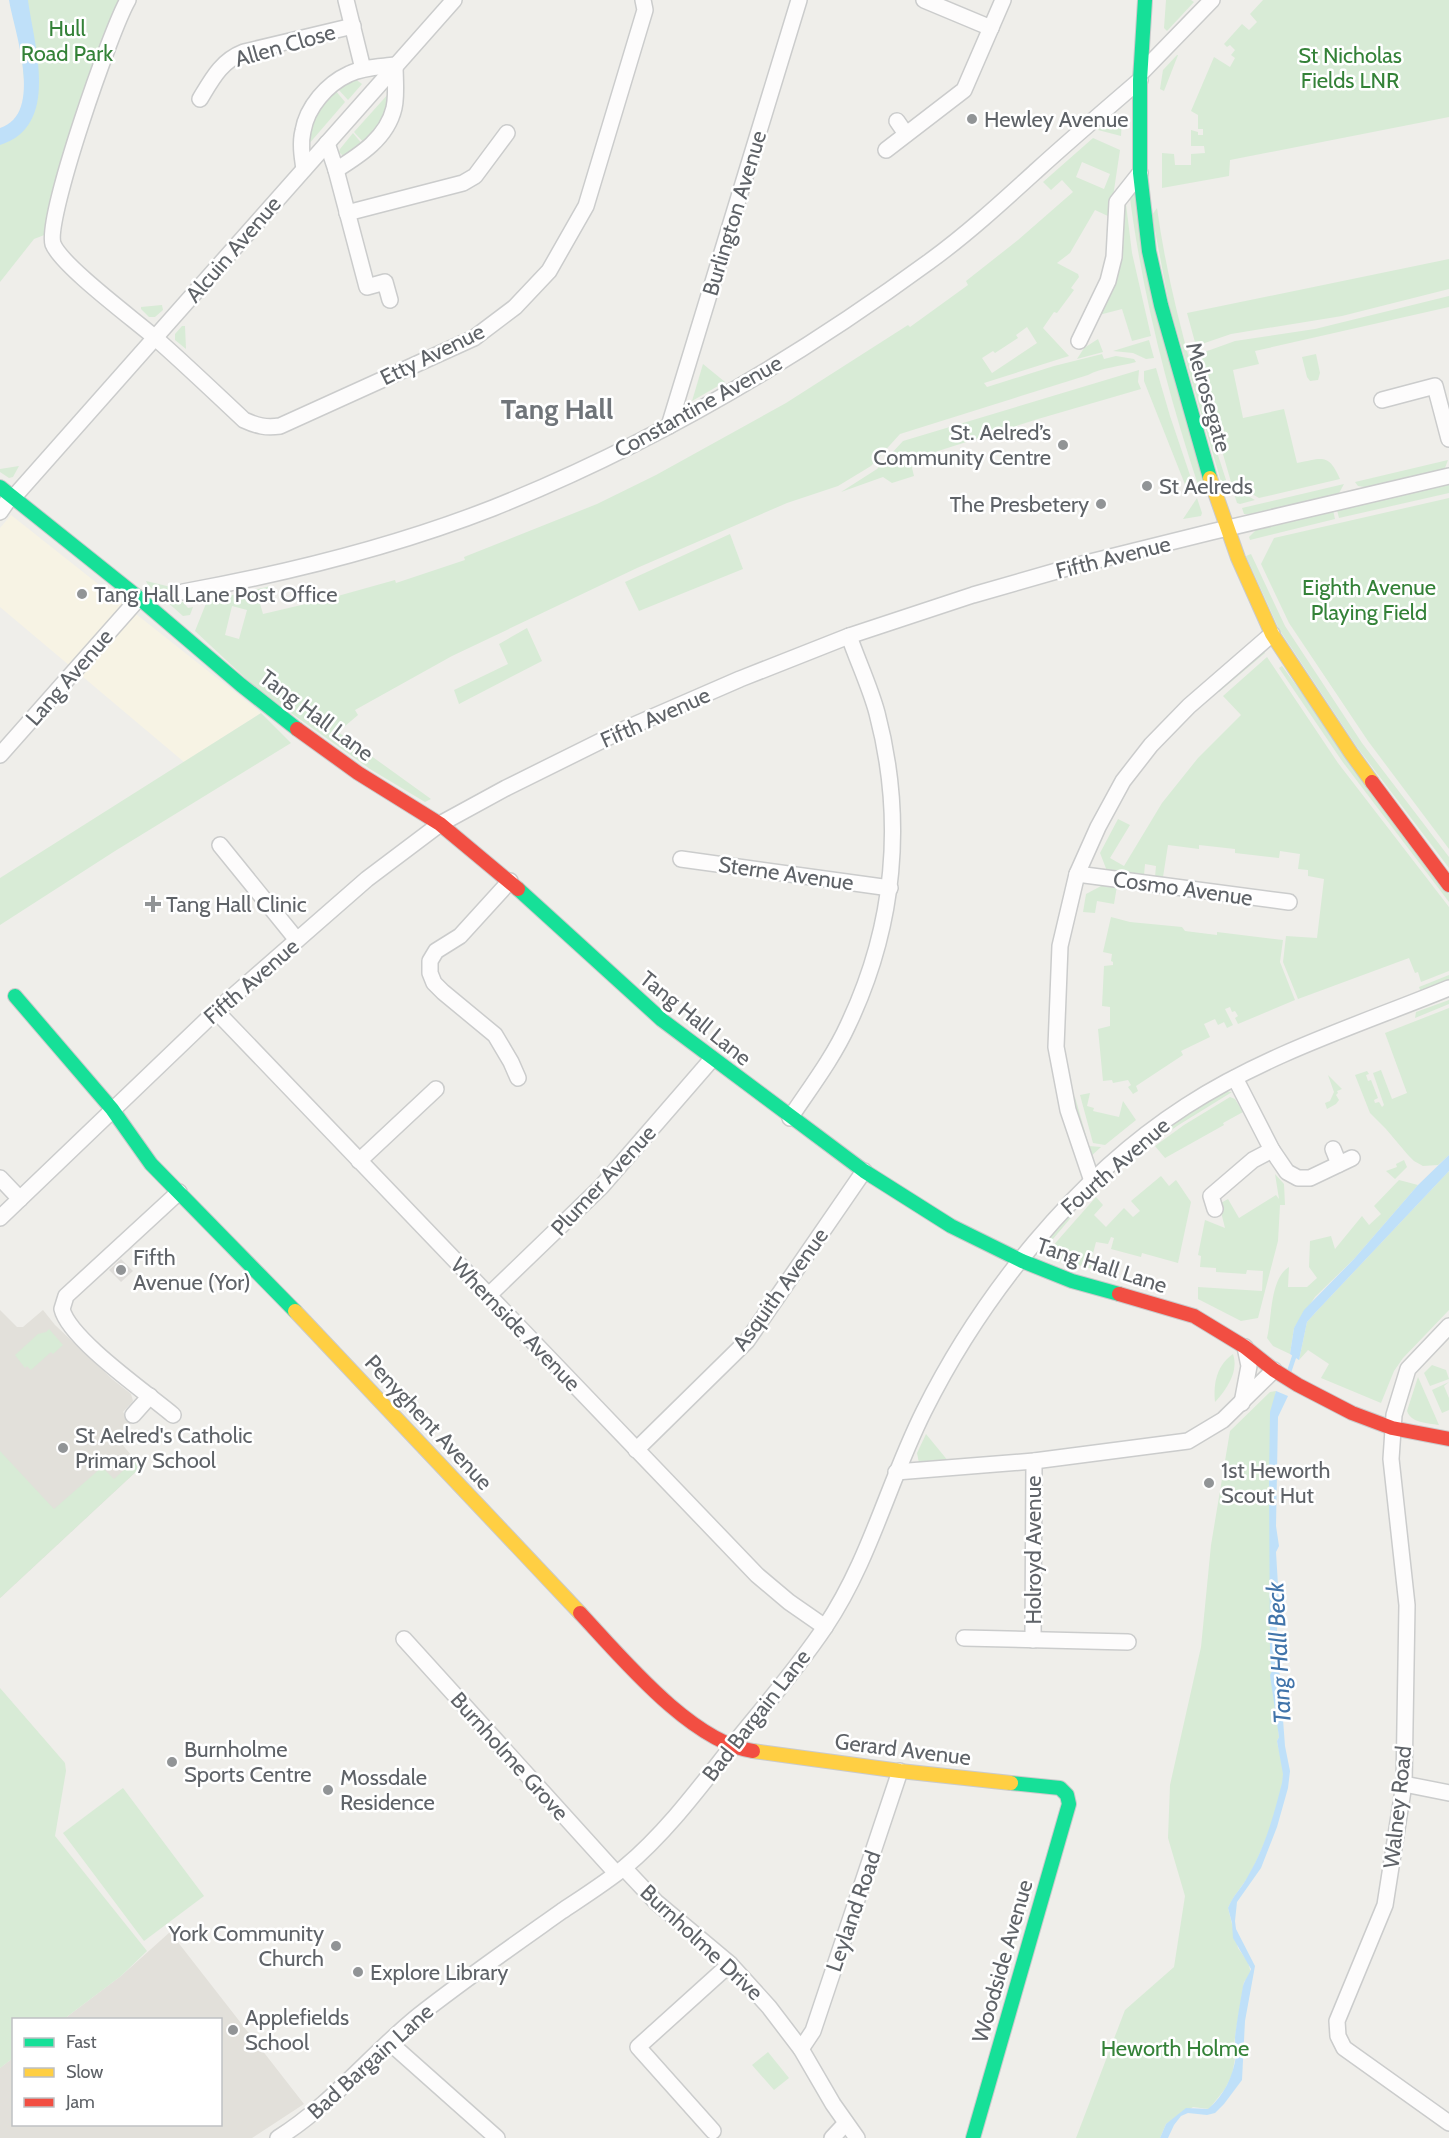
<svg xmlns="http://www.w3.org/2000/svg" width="1449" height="2138" viewBox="0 0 1449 2138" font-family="Cabin,sans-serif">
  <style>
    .commercial { fill: #f7f3e4 }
    .industrial { fill: #dfddda }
    .education { fill: #e2e0da }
    .green { fill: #d8ebd6; fill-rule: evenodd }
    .water { fill: #bfe0f9 }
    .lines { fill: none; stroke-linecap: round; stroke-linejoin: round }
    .stream { stroke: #bfe0f9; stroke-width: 4.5 }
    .street-casing { stroke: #cbcccc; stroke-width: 18 }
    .fast-casing { stroke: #cacacb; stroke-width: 16 }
    .slow-casing { stroke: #cacacb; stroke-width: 16 }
    .jam-casing { stroke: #cacacb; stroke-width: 16 }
    .street { stroke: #fdfcfc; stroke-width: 15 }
    .fast { stroke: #16e098; stroke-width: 14 }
    .slow { stroke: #ffcf43; stroke-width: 14 }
    .jam { stroke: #f24e42; stroke-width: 14 }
    .poi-dot { fill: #919496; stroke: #fff; stroke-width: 2 }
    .labels { text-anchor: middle; stroke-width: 5; stroke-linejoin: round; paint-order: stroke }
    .park-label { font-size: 22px; fill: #348238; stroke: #fff }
    .street-label { font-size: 22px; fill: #5f6368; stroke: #fff }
    .poi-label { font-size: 22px; fill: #5f6368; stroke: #fff; text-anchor: start }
    .water-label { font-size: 24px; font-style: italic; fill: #4174aa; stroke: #fff }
    .district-label { font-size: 28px; font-weight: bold; fill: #70757a; stroke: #fff }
  </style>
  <rect width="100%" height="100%" fill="#efeeea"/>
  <path class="commercial" d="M11 515 261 713 184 762 0 607V528Z"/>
  <path class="industrial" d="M121 1259 133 1271 121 1282 109 1270Z"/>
  <g class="education">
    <path d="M0 1310 17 1327H23L43 1310 55 1325 112 1379 131 1394 133 1401 123 1412 132 1422 116 1437 141 1467 0 1598Z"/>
    <path d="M170 1932 304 2104 252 2138H0V2068L13 2058 14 2124H220V2020L64 2019 121 1976Z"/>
  </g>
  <g class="green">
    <path d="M17 0H128L52 232 34 239 0 282V135L27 114Z"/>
    <path d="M1166 0H1191L1194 2 1167 31 1164 28Z"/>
    <path d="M1263 0H1449V117L1230 160 1229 176 1162 188V153L1174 154 1175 165H1191V154L1205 153 1204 146H1191V130L1198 132V135H1203V129H1198V115L1191 111 1214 57 1230 67 1235 58 1231 55 1235 50 1230 45 1227 47 1224 44 1242 24 1249 30 1257 22 1250 14Z"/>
    <path d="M1177 55H1178L1164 91 1160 89 1163 70Z"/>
    <path d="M354 78 362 84 348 100 337 88Z"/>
    <path d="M335 90 345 102 308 145 316 114Z"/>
    <path d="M390 92 384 117 365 144 354 132Z"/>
    <path d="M1114 117H1120L1122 119 1121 136 1098 130Z"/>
    <path d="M353 133 363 145 347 156H343L339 152 340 149Z"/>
    <path d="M1093 138 1120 150 1110 217 1095 210 1070 253 1057 263 1078 274 1079 277 1071 288 1074 290 1057 313 1054 312 1043 328 1069 356 984 383 987 387 1054 366 1102 354 1104 359 1116 356 1134 359 1136 362C1121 366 1101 368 1088 375L900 434 871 466 838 486 787 503 637 568 452 656 355 710 358 715 338 732 431 799 425 802 370 769 257 689 195 631 207 601 271 586 273 596 259 600 263 614 327 599 395 580 396 583 465 560 464 557 597 504 656 475 786 403 908 325 910 327 968 285 966 281 1018 240 1073 192 1062 180 1051 190 1043 182ZM1082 162 1110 174 1104 189 1076 177ZM1027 327 1037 343 992 373 982 358 993 351 995 353 1018 338 1016 335ZM232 606 247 610 239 639 225 635Z"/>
    <path d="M1133 185 1205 487 1199 488C1167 391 1142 293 1129 191Z"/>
    <path d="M1125 196 1132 253 1151 336 1132 341 1122 309 1099 315Z"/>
    <path d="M1157 208C1170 302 1198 393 1227 483L1222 485 1169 304 1152 215Z"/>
    <path d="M1449 259V289L1342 316 1231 334 1196 346 1187 313Z"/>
    <path d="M1449 296V307L1255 351 1259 364 1233 370 1243 418 1284 409 1297 463C1322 459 1328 452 1340 479L1259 498 1231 482 1197 364 1201 363 1199 354 1235 341 1315 329Z"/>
    <path d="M162 305 163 310 155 317H149L141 309V307Z"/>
    <path d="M182 326H185L186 349 175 340V334Z"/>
    <path d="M1098 339 1103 352 1077 359 1084 348Z"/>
    <path d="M1149 340 1154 358 1146 359 1133 353 1113 351Z"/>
    <path d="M1316 354 1320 373 1318 380 1310 381 1307 377 1302 357Z"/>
    <path d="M703 364 725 382 692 401Z"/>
    <path d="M1156 368 1170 416 1195 490 1188 492 1144 381V371Z"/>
    <path d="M1139 370 1138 382 1141 389 1038 419 910 460 914 476 892 483 883 477 841 492 877 469 903 441Z"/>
    <path d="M1448 460 1445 468 1440 472 1370 488 1358 486 1355 482Z"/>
    <path d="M19 466 13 477 9 478 0 472V469Z"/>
    <path d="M1344 484 1338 495 1257 515 1244 514 1242 508Z"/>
    <path d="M1449 484V493L1339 518 1337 510Z"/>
    <path d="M1232 487 1255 500 1240 504 1237 503Z"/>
    <path d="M1197 498 1202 513 1201 516 1183 519Z"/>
    <path d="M1449 498V849L1368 741 1289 623 1261 564 1274 538Z"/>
    <path d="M1333 510 1335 519 1250 540 1249 537 1258 528Z"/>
    <path d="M730 534 743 569 639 611 625 582Z"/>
    <path d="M1251 554 1285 626 1362 743 1449 857V868L1357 747 1279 629 1246 556Z"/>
    <path d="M146 581 171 587 173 600 183 602 188 608 193 607 190 615 183 616 148 585Z"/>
    <path d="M527 628 542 661 459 704 454 690 508 664 499 644Z"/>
    <path d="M1264 651 1265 653 1219 692 1218 688 1256 654Z"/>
    <path d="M1267 657 1338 763 1449 907V971L1421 982 1418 972 1415 973 1409 958 1298 999 1283 962 1286 936 1317 938 1324 879 1308 876V870L1298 869 1300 854 1280 851 1279 858 1235 853V849L1199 845V849L1168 845 1163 877H1155L1156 866 1145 864 1144 875 1107 871 1100 853 1118 819 1130 825 1110 858 1124 866 1162 803 1198 758 1241 715 1223 696Z"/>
    <path d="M1282 666 1449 894V902L1342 761 1279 668Z"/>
    <path d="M261 713 291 743 115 851 0 925V878Z"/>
    <path d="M1103 885 1117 886 1114 904 1097 901 1095 913 1083 912 1086 894Z"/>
    <path d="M1111 917 1130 922 1182 927 1185 931 1217 935V932L1283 940 1280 962 1295 1000 1238 1024 1235 1018 1238 1016 1235 1011 1232 1012 1230 1007 1225 1009 1233 1025 1227 1028 1224 1022 1218 1025 1215 1019 1204 1024 1210 1037 1181 1051 1183 1055 1136 1086 1138 1091 1133 1094 1128 1087 1131 1085 1128 1080 1113 1083 1112 1080 1103 1081 1098 1029 1110 1026V1007L1102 1006 1104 966 1113 965V962L1111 961 1112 954 1103 952Z"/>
    <path d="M1449 975V982L1421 993 1419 987Z"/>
    <path d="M1449 1000V1004L1415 1018 1416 1012Z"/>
    <path d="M1449 1008V1155L1438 1165 1423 1166 1414 1161 1408 1155 1386 1129 1370 1113 1355 1075 1367 1071 1369 1074 1366 1075 1368 1081 1371 1080 1378 1098 1374 1100 1375 1103 1379 1102 1382 1107 1384 1105 1373 1073 1381 1070 1392 1099 1407 1093 1385 1033Z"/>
    <path d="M1328 1075 1342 1089 1337 1091 1338 1093 1336 1095 1339 1100 1336 1104 1327 1109 1325 1103 1330 1101 1334 1092Z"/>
    <path d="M1225 1091 1232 1092 1177 1126 1150 1146 1148 1140 1172 1122Z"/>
    <path d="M1090 1093 1087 1106 1094 1108 1093 1111 1119 1117 1123 1101 1136 1120 1105 1145 1093 1143 1080 1095Z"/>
    <path d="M1075 1097 1089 1146 1101 1147 1090 1157 1071 1100Z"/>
    <path d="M1230 1097 1235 1099 1243 1112 1223 1123 1224 1125 1165 1158 1155 1146 1184 1125Z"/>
    <path d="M1404 1160 1407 1167 1395 1179 1386 1171 1397 1167 1396 1164Z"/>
    <path d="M1449 1171V1310L1403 1358 1394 1371 1381 1403 1321 1378 1329 1364 1308 1350 1299 1360 1307 1322 1315 1313Z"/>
    <path d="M1275 1174 1284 1184 1285 1205H1280L1278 1241 1258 1318 1241 1321 1198 1299V1287L1262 1291 1263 1271 1247 1270 1246 1274 1216 1272V1268L1200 1267 1201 1256 1198 1255 1205 1220 1225 1228 1219 1204 1228 1199 1239 1218 1276 1195 1279 1199Z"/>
    <path d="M1161 1176 1169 1186 1176 1180 1191 1202 1178 1263 1142 1253 1141 1257 1111 1249 1114 1238 1111 1237 1108 1244 1096 1242 1091 1261 1107 1265 1104 1272 1055 1259 1051 1248 1096 1197 1103 1205 1094 1215 1106 1227 1124 1208 1133 1217 1140 1211 1131 1201Z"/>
    <path d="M1399 1180 1418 1185 1354 1259 1315 1297 1294 1328 1290 1354 1273 1346 1267 1338C1272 1318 1270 1278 1289 1267L1288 1287H1307L1317 1278 1309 1267 1310 1241 1331 1236 1335 1249 1362 1216 1369 1225 1381 1214 1374 1206Z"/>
    <path d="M1070 1213 1074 1214 1047 1246 1044 1244 1045 1239Z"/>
    <path d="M49 1329 63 1345 53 1354 51 1352 31 1370 27 1366 25 1368 15 1355 38 1334 46 1332Z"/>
    <path d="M1233 1354C1239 1371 1227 1389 1215 1402 1213 1383 1217 1365 1233 1354Z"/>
    <path d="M1432 1365 1446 1370 1449 1379 1430 1386 1424 1373Z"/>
    <path d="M1418 1377 1439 1425C1427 1423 1411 1423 1407 1411Z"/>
    <path d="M1449 1382 1444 1386 1449 1398V1410L1442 1413 1432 1390Z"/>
    <path d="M1276 1391 1274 1402 1270 1658 1279 1737 1277 1741C1279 1753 1284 1765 1283 1777 1282 1802 1261 1855 1248 1877 1241 1888 1233 1896 1228 1908L1238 1948 1248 1962 1251 1973 1244 1982 1236 2030 1234 2045 1236 2053 1232 2075 1225 2089 1209 2109 1193 2107 1166 2124 1160 2138H1076L1125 2010 1174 1967 1185 1896 1168 1838 1170 1785 1201 1647 1211 1545 1230 1431 1270 1392Z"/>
    <path d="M926 1434 949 1462 919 1463 917 1453Z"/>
    <path d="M0 1451 54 1509 102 1467 114 1479 136 1459 141 1467 0 1598Z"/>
    <path d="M0 1688 65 1763 66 1771 55 1836 147 1951 121 1976 64 2019 14 2020 13 2058 0 2068Z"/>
    <path d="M123 1788 204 1896 144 1941 63 1833Z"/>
    <path d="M768 2052 789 2078 774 2090 752 2065Z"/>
  </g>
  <g class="water">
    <path d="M9 0H28C34 46 61 126 0 145V128C45 114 14 31 9 0Z"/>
    <path d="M1449 1155V1171L1315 1313 1307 1322 1299 1360 1290 1354 1294 1328 1304 1310 1354 1259 1418 1185Z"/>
    <path d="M1276 1391 1288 1396 1278 1417 1276 1526 1279 1546 1276 1552 1279 1602 1277 1630 1279 1666 1285 1746 1290 1771 1288 1788 1277 1827 1261 1868 1237 1902 1235 1921 1236 1929 1255 1966 1245 2021 1242 2080 1224 2104 1215 2113 1207 2115 1188 2113 1181 2116 1174 2125 1168 2138H1160L1166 2124 1186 2108 1208 2109C1224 2096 1233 2076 1236 2056 1236 2050 1235 2044 1235 2037 1237 2020 1240 2003 1243 1986 1245 1979 1249 1975 1251 1969L1233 1938 1232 1923 1228 1908C1233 1895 1242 1888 1248 1876 1265 1848 1274 1814 1282 1783L1283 1774 1277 1741 1279 1737 1270 1675 1272 1671 1270 1658 1269 1479 1270 1412Z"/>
  </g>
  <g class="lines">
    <path class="stream" d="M1289 1372 1296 1351"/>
    <defs>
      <g id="street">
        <path d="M128 0C111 29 45 218 53 244 61 265 132 318 153 336 184 363 214 392 244 420 257 426 266 428 280 426L474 338 515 307 549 271 586 206 645 10 643 0"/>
        <path d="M346 0 363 69"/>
        <path d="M924 0 991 28"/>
        <path d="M1142 72 1212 0"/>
        <path d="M200 99C212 79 221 61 244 52L353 26"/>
        <path d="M897 121 906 134"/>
        <path d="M886 150 964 90 1003 0"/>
        <path d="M304 169C302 156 300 143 303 131 307 107 327 84 349 74 363 67 380 67 395 65 395 79 397 95 394 108 387 138 360 155 336 170L327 143"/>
        <path d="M336 170 367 287 385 282 390 300"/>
        <path d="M347 213 463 183 475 176 507 133"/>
        <path d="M1079 341 1108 281 1114 257 1117 202 1140 173"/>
        <path d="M1382 400 1435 386 1449 439"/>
        <path d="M669 426 799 0"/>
        <path d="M13 498 454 0"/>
        <path d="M0 512 11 496"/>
        <path d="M183 592C288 573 393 547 493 508 648 446 795 360 930 261 967 234 1002 202 1036 171 1070 140 1105 110 1140 80"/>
        <path d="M0 755 139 598"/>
        <path d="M220 845 297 940"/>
        <path d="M681 859 890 888"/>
        <path d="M1077 874 1289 902"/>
        <path d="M510 881 460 936 436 951 430 961V973L434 983 443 992 495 1035 511 1062 518 1078"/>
        <path d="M216 1011 757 1575 789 1602 825 1627"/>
        <path d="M1235 1078 1272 1150 1287 1172 1298 1178H1310L1352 1158"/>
        <path d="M790 1118C810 1088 833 1058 848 1025 895 926 905 820 877 713 870 687 858 662 849 636"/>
        <path d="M1333 1149 1339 1164"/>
        <path d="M359 1161 436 1089"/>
        <path d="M0 1178 20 1199"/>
        <path d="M1092 1181 1068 1110 1056 1047 1060 946 1077 874 1098 827 1123 781 1151 745 1189 706 1272 634"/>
        <path d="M1215 1209 1211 1196 1253 1160 1272 1150"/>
        <path d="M0 1218 216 1011 367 879 440 824 506 788 625 729 740 679 849 636 973 595 1074 566 1211 532 1449 476"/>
        <path d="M489 1295 601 1187 712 1059"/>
        <path d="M1449 1326 1408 1369 1394 1415 1391 1459 1407 1605 1404 1784 1385 1905 1337 2021 1338 2036 1344 2048 1449 2123"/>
        <path d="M1242 1403 1249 1366 1245 1347"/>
        <path d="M133 1415 150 1396"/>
        <path d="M173 1415C147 1393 69 1339 62 1309L66 1296 179 1192"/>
        <path d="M636 1450 747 1341 864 1171"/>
        <path d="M896 1472 1034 1461 1188 1441 1223 1420 1274 1370"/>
        <path d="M964 1638 1128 1642"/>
        <path d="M404 1639 616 1873"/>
        <path d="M1033 1640 1034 1461"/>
        <path d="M1404 1784 1449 1793"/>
        <path d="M624 1868 656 1902 730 1964 769 2007 801 2049 833 2104 857 2138"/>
        <path d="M389 2042 497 2138"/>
        <path d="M801 2049 813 2031 900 1771"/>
        <path d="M713 2131 638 2047 730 1964"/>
        <path d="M278 2138C331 2105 370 2055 418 2016 465 1979 514 1945 562 1911 583 1897 605 1883 625 1867 668 1831 702 1784 737 1740 767 1703 799 1666 825 1627 870 1560 888 1483 924 1411 982 1295 1076 1177 1186 1106 1266 1054 1361 1024 1449 988"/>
        <path d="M832 2138 846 2123"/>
      </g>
      <g id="fast">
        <path d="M1145 0 1140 80V173L1149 251 1161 305 1210 478"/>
        <path d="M0 487 139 598 241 685 297 729"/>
        <path d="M518 889 662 1020 864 1171 951 1226 1022 1261 1072 1281 1119 1294"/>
        <path d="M15 996 112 1109 151 1164 295 1311"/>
        <path d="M973 2138 1069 1804 1067 1795 1060 1788 1011 1783"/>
      </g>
      <g id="slow">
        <path d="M1210 478 1238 558 1272 634 1351 753 1372 782"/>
        <path d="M295 1311 580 1613"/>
        <path d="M753 1751 900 1771 1011 1783"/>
      </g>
      <g id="jam">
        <path d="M297 729 358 773 440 824 518 889"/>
        <path d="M1372 782 1449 885"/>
        <path d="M1119 1294 1194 1316 1245 1347 1274 1370 1298 1385 1352 1413 1392 1428 1449 1439"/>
        <path d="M580 1613C621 1657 692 1743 753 1751"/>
      </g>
    </defs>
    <use href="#street" class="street-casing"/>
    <use href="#fast" class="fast-casing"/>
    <use href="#slow" class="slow-casing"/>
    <use href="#jam" class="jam-casing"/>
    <use href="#street" class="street"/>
    <use href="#fast" class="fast"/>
    <use href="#slow" class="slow"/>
    <use href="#jam" class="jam"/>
  </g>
  <g class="poi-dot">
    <circle cx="972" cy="119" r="6"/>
    <circle cx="1063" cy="445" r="6"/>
    <circle cx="1147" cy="486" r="6"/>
    <circle cx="1101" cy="504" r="6"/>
    <circle cx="82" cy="594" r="6"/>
    <path d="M150 895h6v6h6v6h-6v6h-6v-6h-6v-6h6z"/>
    <circle cx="121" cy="1270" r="6"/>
    <circle cx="63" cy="1448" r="6"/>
    <circle cx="1209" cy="1483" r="6"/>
    <circle cx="172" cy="1762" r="6"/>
    <circle cx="328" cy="1790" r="6"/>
    <circle cx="336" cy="1946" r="6"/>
    <circle cx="358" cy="1972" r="6"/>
    <circle cx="233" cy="2030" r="6"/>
  </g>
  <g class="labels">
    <g class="park-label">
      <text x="67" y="36">Hull<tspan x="67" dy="25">Road Park</tspan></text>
      <text x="1350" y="63">St Nicholas<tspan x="1350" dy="25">Fields LNR</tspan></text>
      <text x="1369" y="595">Eighth Avenue<tspan x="1369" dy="25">Playing Field</tspan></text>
      <text x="1175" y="2056">Heworth Holme</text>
    </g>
    <g class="street-label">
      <text transform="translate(285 45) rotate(-16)" y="8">Allen Close</text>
      <text transform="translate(734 213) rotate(-73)" y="8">Burlington Avenue</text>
      <text transform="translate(233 249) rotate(-49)" y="8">Alcuin Avenue</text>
      <text transform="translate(432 354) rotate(-26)" y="8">Etty Avenue</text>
      <text transform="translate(1209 397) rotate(74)" y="8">Melrosegate</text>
      <text transform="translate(698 406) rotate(-29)" y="8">Constantine Avenue</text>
      <text transform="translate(1113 557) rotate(-14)" y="8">Fifth Avenue</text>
      <text transform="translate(69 677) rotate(-49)" y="8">Lang Avenue</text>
      <text transform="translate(317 715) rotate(37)" y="8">Tang Hall Lane</text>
      <text transform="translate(655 717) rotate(-24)" y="8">Fifth Avenue</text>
      <text transform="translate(786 873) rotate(8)" y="8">Sterne Avenue</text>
      <text transform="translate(1183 888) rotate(8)" y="8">Cosmo Avenue</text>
      <text transform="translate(251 981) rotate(-41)" y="8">Fifth Avenue</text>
      <text transform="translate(696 1018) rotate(39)" y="8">Tang Hall Lane</text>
      <text transform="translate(1115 1166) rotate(-41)" y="8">Fourth Avenue</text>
      <text transform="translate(603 1180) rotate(-47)" y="8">Plumer Avenue</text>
      <text transform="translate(1102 1265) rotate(18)" y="8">Tang Hall Lane</text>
      <text transform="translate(780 1289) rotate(-54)" y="8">Asquith Avenue</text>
      <text transform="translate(516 1324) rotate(46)" y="8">Whernside Avenue</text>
      <text transform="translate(429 1422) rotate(47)" y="8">Penyghent Avenue</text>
      <text transform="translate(1033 1550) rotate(-90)" y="8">Holroyd Avenue</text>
      <text transform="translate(756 1715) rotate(-52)" y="8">Bad Bargain Lane</text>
      <text transform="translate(903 1749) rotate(7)" y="8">Gerard Avenue</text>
      <text transform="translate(510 1756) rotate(48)" y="8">Burnholme Grove</text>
      <text transform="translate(1397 1807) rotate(-84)" y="8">Walney Road</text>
      <text transform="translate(853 1911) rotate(-71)" y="8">Leyland Road</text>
      <text transform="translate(702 1942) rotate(43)" y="8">Burnholme Drive</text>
      <text transform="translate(1002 1961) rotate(-74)" y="8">Woodside Avenue</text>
      <text transform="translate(370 2061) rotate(-42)" y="8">Bad Bargain Lane</text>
    </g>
    <g class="poi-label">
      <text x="984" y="127">Hewley Avenue</text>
      <text x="1051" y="440" text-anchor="end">St. Aelred’s<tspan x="1051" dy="25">Community Centre</tspan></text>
      <text x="1159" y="494">St Aelreds</text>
      <text x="1089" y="512" text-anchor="end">The Presbetery</text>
      <text x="94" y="602">Tang Hall Lane Post Office</text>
      <text x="166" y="912">Tang Hall Clinic</text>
      <text x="133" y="1265">Fifth<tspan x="133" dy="25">Avenue (Yor)</tspan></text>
      <text x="75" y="1443">St Aelred's Catholic<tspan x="75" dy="25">Primary School</tspan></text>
      <text x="1221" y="1478">1st Heworth<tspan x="1221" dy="25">Scout Hut</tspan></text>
      <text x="184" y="1757">Burnholme<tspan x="184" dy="25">Sports Centre</tspan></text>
      <text x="340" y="1785">Mossdale<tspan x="340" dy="25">Residence</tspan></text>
      <text x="324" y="1941" text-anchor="end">York Community<tspan x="324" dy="25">Church</tspan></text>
      <text x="370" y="1980">Explore Library</text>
      <text x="245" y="2025">Applefields<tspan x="245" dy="25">School</tspan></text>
    </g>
    <g class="water-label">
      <text transform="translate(1279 1653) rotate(-93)" y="8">Tang Hall Beck</text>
    </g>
    <g class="district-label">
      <text x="557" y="419">Tang Hall</text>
    </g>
  </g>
  <rect x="12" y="2018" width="210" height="108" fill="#ffffff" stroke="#bfc1c3" stroke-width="1.5"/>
  <rect x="24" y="2038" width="30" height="9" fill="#16e098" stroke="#bfc1c3" stroke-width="1.5"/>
  <text x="66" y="2048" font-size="18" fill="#5f6368">Fast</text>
  <rect x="24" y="2068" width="30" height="9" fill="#ffcf43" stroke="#bfc1c3" stroke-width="1.5"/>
  <text x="66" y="2078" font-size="18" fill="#5f6368">Slow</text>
  <rect x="24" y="2098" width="30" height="9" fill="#f24e42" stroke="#bfc1c3" stroke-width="1.5"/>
  <text x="66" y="2108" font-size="18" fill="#5f6368">Jam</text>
</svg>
